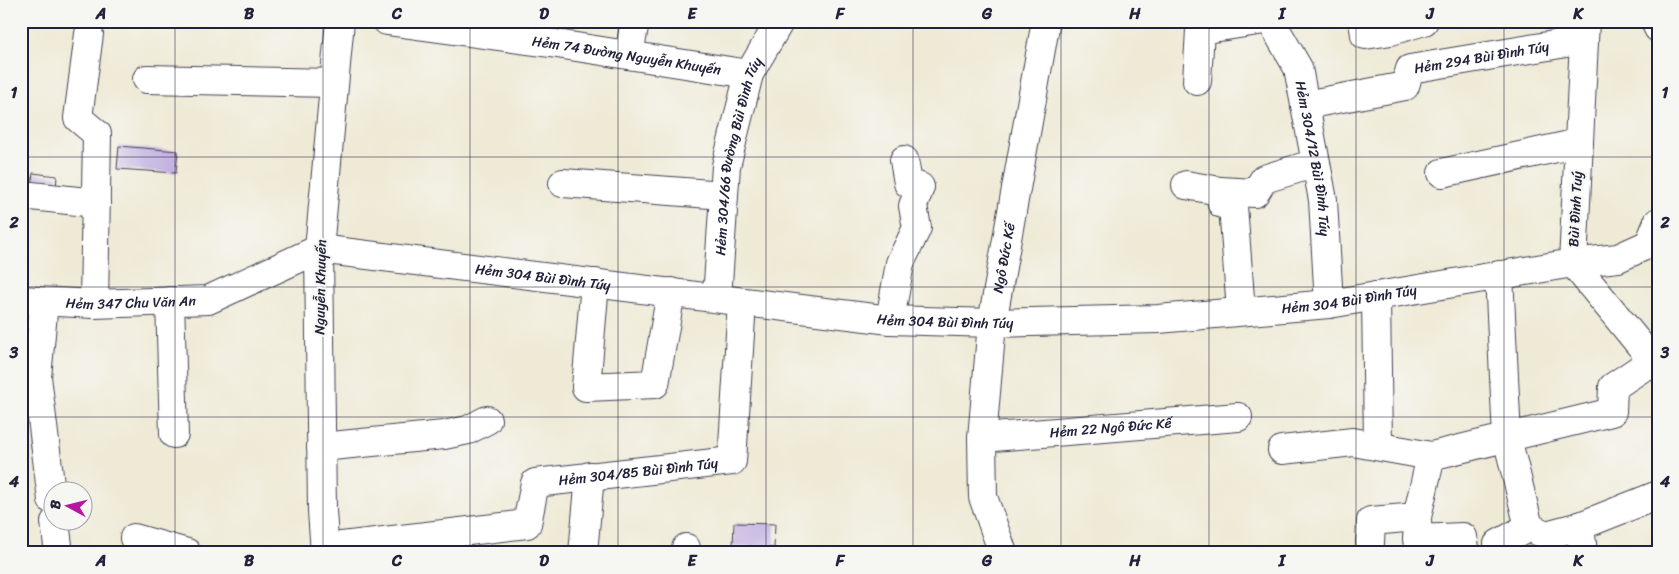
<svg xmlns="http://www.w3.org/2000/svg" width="1679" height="574" viewBox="0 0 1679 574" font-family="Sriracha,sans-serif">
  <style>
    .building { fill: #c0ade1 }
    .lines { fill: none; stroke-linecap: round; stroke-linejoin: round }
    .minor-casing { stroke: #414052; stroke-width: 30 }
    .minor { stroke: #fff; stroke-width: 28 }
    .grid { fill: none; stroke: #22223b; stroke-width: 1; stroke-opacity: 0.55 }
    .labels { text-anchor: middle; stroke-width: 4.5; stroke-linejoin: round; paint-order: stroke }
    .street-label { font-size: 14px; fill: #22223b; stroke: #f6f6f2 }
    .neatline { fill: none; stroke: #22223b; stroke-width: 2 }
    .grid-label { font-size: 16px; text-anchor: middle; font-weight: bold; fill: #22223b }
  </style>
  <rect width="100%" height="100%" fill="#f6f6f2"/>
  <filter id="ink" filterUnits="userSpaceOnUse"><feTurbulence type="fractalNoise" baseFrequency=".02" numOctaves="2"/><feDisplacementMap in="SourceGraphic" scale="10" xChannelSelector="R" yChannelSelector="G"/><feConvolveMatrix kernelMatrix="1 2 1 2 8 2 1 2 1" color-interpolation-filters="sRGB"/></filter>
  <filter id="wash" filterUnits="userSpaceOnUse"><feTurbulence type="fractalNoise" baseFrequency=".0096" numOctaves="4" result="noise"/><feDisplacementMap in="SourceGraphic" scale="20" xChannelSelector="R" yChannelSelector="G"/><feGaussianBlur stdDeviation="1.12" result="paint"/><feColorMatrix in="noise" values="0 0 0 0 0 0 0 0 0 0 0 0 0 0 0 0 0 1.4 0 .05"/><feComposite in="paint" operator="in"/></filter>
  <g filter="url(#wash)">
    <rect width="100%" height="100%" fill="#efead6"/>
    <g id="blocks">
      <g class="building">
        <path d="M119 146 178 151 176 173 117 169Z"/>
        <path d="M33 173 57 176 56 189 31 186Z"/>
        <path d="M734 523 775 524 774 548 733 546Z"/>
      </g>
    </g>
  </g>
  <g filter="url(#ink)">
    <use href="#blocks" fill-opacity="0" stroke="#414052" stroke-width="1"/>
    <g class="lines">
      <defs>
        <g id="minor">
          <path id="s1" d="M387 21 557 44 749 74"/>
          <path id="s2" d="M1271 21 1298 68 1323 200 1329 304"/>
          <path d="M1363 21 1365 35 1391 31 1424 21"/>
          <path d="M1585 21 1573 263 1658 367"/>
          <path d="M1655 21 1658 28"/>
          <path d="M89 34 78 118 97 134 94 304"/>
          <path d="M629 55 635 21"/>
          <path d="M147 79 334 83"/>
          <path d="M1197 81 1200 30 1258 21"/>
          <path id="s3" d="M1305 105 1405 86 1410 69 1584 40"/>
          <path d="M1442 173 1579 143"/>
          <path d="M563 183 724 195"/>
          <path d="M1186 185 1220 191"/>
          <path d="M22 195 96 203"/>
          <path d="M1499 275 1507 438 1529 527 1546 535 1580 526 1658 495"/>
          <path d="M595 283 586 387 655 384 671 292"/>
          <path d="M1376 296 1378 446"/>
          <path id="s4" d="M717 298 726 166 749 74 780 21"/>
          <path id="s5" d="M21 300 94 304 208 300 319 249 890 320 992 323 1158 319 1329 304 1573 263 1618 258 1649 244 1658 222"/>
          <path d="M170 301 174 434"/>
          <path d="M44 302 37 377 52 500"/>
          <path d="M1241 311 1233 206 1222 204 1220 191 1255 193 1264 179 1316 163"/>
          <path d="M890 320 900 263 917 228 913 206 920 187 908 183 904 160"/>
          <path id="s6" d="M982 438 1238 417"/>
          <path d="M321 447 444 435 468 430 487 420"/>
          <path d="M1282 450 1353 442 1431 456 1612 412 1613 387 1652 361"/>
          <path d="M55 522 59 553"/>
          <path d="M1580 526 1583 553"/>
          <path d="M134 538 187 553"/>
          <path d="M1417 539 1463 537 1466 553"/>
          <path d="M1370 543 1371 521 1417 517"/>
          <path id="s7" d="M325 548 527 524 535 483 732 461 742 302"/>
          <path d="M325 553 322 511 319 249 340 21"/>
          <path d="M583 553 590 476"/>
          <path d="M686 553V548"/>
          <path id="s8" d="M1003 553 983 497 982 438 992 323 1046 21"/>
          <path d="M1418 553 1417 517 1431 456"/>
          <path d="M1500 553 1498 544 1529 527"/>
        </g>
      </defs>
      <use href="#minor" class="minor-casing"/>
      <use href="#minor" class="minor"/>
    </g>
  </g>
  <path class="grid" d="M175 21V553M323 21V553M470 21V553M618 21V553M766 21V553M913 21V553M1061 21V553M1209 21V553M1356 21V553M1504 21V553M21 157H1658M21 287H1658M21 417H1658"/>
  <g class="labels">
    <g class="street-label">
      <text dy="5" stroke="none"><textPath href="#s1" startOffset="242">Hẻm 74 Đường Nguyễn Khuyến</textPath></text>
      <text dy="5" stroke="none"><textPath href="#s3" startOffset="192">Hẻm 294 Bùi Đình Túy</textPath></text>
      <text dy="5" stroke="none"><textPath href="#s4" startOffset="144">Hẻm 304/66 Đường Bùi Đình Túy</textPath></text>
      <text dy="5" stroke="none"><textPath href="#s2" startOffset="146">Hẻm 304/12 Bùi Đình Túy</textPath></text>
      <text transform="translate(1575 209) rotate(-87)" y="5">Bùi Đình Tuý</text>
      <text dy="5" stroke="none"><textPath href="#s8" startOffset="300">Ngô Đức Kế</textPath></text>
      <text dy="5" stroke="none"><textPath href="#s5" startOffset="535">Hẻm 304 Bùi Đình Túy</textPath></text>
      <text transform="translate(320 287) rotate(-89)" y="5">Nguyễn Khuyến</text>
      <text dy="5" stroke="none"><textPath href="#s5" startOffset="1345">Hẻm 304 Bùi Đình Túy</textPath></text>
      <text dy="5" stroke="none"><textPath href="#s5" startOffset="110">Hẻm 347 Chu Văn An</textPath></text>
      <text dy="5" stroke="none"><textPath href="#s5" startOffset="940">Hẻm 304 Bùi Đình Túy</textPath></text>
      <text dy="5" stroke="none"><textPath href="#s6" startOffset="129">Hẻm 22 Ngô Đức Kế</textPath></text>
      <text dy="5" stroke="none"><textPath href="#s7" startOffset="349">Hẻm 304/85 Bùi Đình Túy</textPath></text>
    </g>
  </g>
  <rect width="1679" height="574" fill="none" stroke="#f6f6f2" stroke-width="55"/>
  <g transform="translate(68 506) rotate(277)"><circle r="24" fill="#f6f6f2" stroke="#a1a1a9"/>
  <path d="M0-4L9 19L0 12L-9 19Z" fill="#b5179e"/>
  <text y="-8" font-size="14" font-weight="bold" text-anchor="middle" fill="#22223b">B</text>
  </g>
  <rect x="28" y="28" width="1624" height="518" class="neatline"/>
  <g class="grid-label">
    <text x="101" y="19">A</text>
    <text x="249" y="19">B</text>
    <text x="397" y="19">C</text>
    <text x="544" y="19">D</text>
    <text x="692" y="19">E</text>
    <text x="840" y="19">F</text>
    <text x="987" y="19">G</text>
    <text x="1135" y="19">H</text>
    <text x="1282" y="19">I</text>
    <text x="1430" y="19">J</text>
    <text x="1578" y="19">K</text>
    <text x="14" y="98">1</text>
    <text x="1665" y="98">1</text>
    <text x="14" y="228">2</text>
    <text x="1665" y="228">2</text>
    <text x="14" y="358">3</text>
    <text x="1665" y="358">3</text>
    <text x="14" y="487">4</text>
    <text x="1665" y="487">4</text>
    <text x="101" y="566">A</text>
    <text x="249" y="566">B</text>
    <text x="397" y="566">C</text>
    <text x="544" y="566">D</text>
    <text x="692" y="566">E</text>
    <text x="840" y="566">F</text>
    <text x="987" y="566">G</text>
    <text x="1135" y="566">H</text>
    <text x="1282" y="566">I</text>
    <text x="1430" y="566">J</text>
    <text x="1578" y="566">K</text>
  </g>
</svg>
